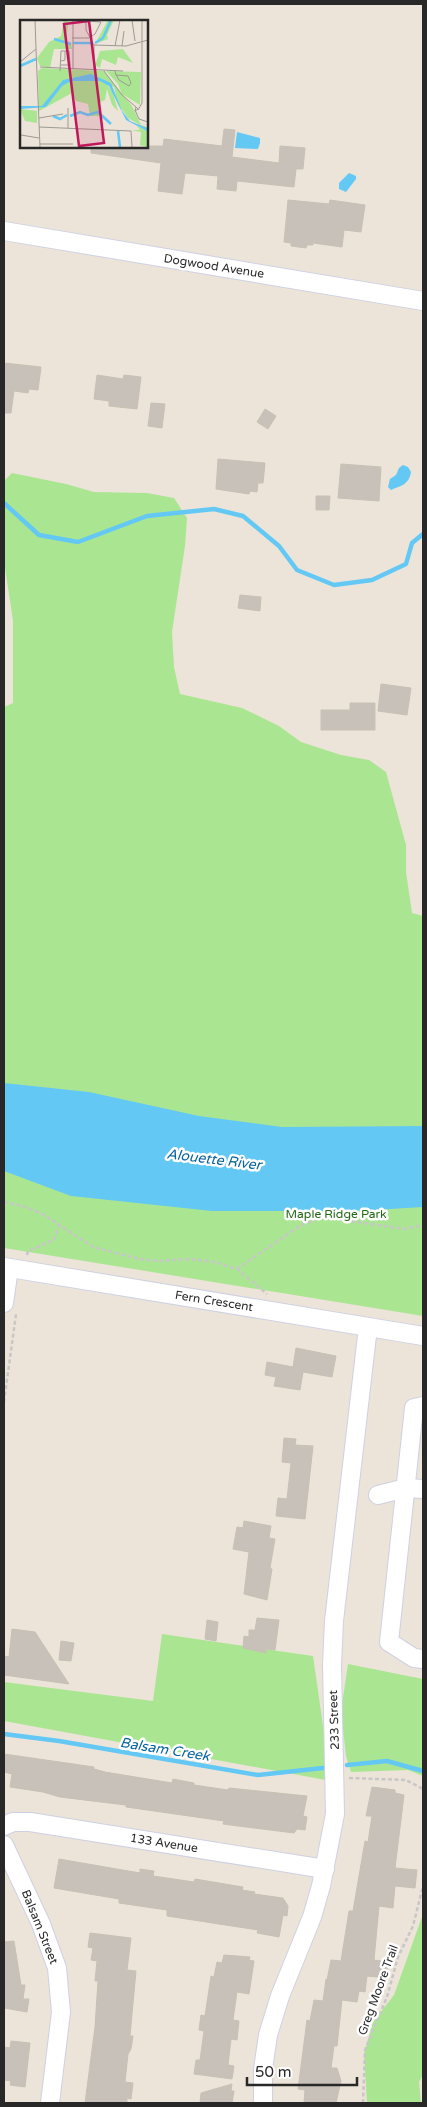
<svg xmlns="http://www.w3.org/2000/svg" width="427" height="2107" viewBox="0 0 427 2107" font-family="'Varela Round',sans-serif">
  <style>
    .green { fill: #aae691 }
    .water { fill: #64c8f5 }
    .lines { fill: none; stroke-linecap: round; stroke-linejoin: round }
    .stream { stroke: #64c8f5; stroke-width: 4.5 }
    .building { fill: #c7c1b9; stroke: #c7c1b3 }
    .minor-casing { stroke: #ced1e3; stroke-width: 20 }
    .path { stroke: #c7c7c7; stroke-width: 2.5; stroke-dasharray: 4 2.5; stroke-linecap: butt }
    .minor { stroke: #fff; stroke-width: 18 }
    .labels { text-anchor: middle; stroke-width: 5; stroke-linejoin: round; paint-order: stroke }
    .street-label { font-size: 12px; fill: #282828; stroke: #fff }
    .park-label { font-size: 12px; fill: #236815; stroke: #fff }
    .water-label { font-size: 14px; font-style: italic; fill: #06639f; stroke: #fff }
    .inset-river { fill: none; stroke: #64c8f5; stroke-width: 2.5 }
    .inset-road { fill: none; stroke: #9e9992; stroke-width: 1 }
    .view { fill: #c2185b; fill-opacity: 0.15; stroke: #c2185b; stroke-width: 2.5 }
    .inset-edge { fill: none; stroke: #282828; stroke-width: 2.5 }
  </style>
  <rect width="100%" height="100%" fill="#ece4d9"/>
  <g class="green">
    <path d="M12 473 66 484 94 492 147 493 174 498 187 518 185 546 172 632 174 667 180 694 242 708 279 726 301 742 341 755 369 760 386 772 406 845V872L412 913 423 916V1316L4 1248V707L13 703V621L4 561V481Z"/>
    <path d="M162 1634 313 1656 331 1781 4 1721V1682L153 1701Z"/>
    <path d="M348 1664 423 1679V1776L408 1770 351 1772 346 1756 341 1711Z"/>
    <path d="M423 1914V2075L419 2082 421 2103H367L364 2054 373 2022 394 1995Z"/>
  </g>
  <g class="water">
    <path d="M237 132 260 138V143L258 149 235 148Z"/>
    <path d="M349 173 356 176V179L346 192 339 189V183Z"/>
    <path d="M403 465 408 467 411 472C409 485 400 486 391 490L388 487 390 479 396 475 399 468Z"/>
    <path d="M4 1083 89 1092 199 1116 282 1127 423 1126V1207L357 1211H212L71 1196 4 1171Z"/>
  </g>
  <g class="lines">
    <g class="stream">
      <path d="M4 503 39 535 78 542 147 516 214 509 243 516 279 546 297 570 334 585 372 580 406 564 412 543 423 534"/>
      <path d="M4 1734 59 1741 258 1775 323 1768"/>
      <path d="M347 1765 387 1761 423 1771"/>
    </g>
  </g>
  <g class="building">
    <path d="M224 129 235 130 232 157 279 163 280 146 305 148 303 169H296L294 187 237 181 236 191 217 189 218 176 185 173 182 194 158 191 161 163 91 153V146H163L164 139 222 146Z"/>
    <path d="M288 200 329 204 330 200 365 205 361 232 344 230 342 247 313 243V245H307L306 248 291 246V243L284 242Z"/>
    <path d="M4 363 41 367 38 390 29 389 28 393 14 391 11 413H4Z"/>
    <path d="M97 375 123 379 124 375 141 377 137 409 109 406V401L94 399Z"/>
    <path d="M151 403 165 404 162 428 148 426Z"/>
    <path d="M265 409 276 416 268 429 257 422Z"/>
    <path d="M218 459 265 463 263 483H258L257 492 250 491 249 494 216 489Z"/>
    <path d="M341 464 381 467 379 501 338 498Z"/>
    <path d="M316 496H330L329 510H316Z"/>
    <path d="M240 595 261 597 260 611 238 608Z"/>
    <path d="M381 684 411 688 407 715 378 711Z"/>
    <path d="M350 703H375V730H321V710H350Z"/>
    <path d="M296 1348 336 1356 332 1377 303 1372 300 1390 274 1386 276 1377 265 1375 267 1362 293 1367Z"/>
    <path d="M284 1438 296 1439 295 1445 313 1446 305 1519 276 1516 278 1498 287 1499 291 1463 282 1462Z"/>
    <path d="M244 1521 271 1526 269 1538 275 1539 270 1568 272 1569 267 1600 244 1594 249 1552 233 1549 237 1527 243 1528Z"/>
    <path d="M257 1618 279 1620 275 1650 266 1649V1653L243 1648 244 1636 249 1637V1630H255Z"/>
    <path d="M207 1620 218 1622 216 1641 205 1639Z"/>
    <path d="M12 1629 35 1632 69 1684 4 1675V1656L9 1657Z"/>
    <path d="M61 1641 74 1643 71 1661 59 1660Z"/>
    <path d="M4 1754 94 1767V1769L105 1772 172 1783 173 1779 194 1783V1785L228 1790 229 1788 307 1796 303 1816 307 1817 305 1830 297 1829 294 1833 238 1826 223 1824 224 1821 126 1807V1805L109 1803 60 1797 43 1792 10 1787 12 1774 4 1772Z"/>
    <path d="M372 1787 395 1790V1793L404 1795 395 1868 417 1870 415 1888 395 1886 393 1908 379 1906 374 1960 388 1962 386 1978 367 1976 365 1992 359 1991 357 2002 342 2000 337 2046H334L331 2068H337L341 2081 336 2103H304L305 2090 298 2089 307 2020 310 2021 314 2000 323 2001 326 1979 327 1980 331 1960 341 1961 349 1911H353L365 1841 368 1842 372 1816H366Z"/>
    <path d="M59 1859 140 1873V1869L154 1871 153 1876 194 1882 195 1879 243 1887 242 1890 255 1892 254 1894 283 1898 288 1906 287 1916 283 1915 279 1937 257 1933 258 1930 167 1916V1910L119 1903V1899L54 1888Z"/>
    <path d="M90 1933 131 1938 127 1970 136 1971 130 2036H133L131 2049 128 2054 125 2082 133 2083 131 2099 127 2098V2103H85L95 2027 98 1981H95L97 1961 91 1960 93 1948 88 1947Z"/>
    <path d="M14 1941 21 1985H25L23 1999H29L27 2012 4 2008V1942Z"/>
    <path d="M224 1955 250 1957 249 1960 254 1961 249 1994 237 1992 233 2020 239 2021 237 2040 231 2039 228 2065 234 2066 232 2079 194 2074 196 2060H200L204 2031 199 2030 201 2015 205 2016 211 1976 214 1977 217 1962 222 1963Z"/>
    <path d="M11 2041 30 2043 25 2087 10 2085 11 2081 4 2080V2047L10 2048Z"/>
    <path d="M232 2084 231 2091H234L232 2103H200L201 2093Z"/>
  </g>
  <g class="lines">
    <defs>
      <g id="minor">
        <path d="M4 231 423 301"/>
        <path d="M4 1267 423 1336"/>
        <path d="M4 1303 9 1268"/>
        <path d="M423 1406 414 1408 389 1642 414 1658 423 1659"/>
        <path d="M378 1495 406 1488 423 1489"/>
        <path d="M4 1826 13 1822H30L325 1869"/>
        <path d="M4 1845 41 1924 57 1968 61 2012 50 2103"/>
        <path d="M263 2103V2069L268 2035 280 1996 312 1917 321 1886 335 1814 332 1665 334 1621 368 1327"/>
      </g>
    </defs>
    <use href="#minor" class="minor-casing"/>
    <g class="path">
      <path d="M4 1202 22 1206 43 1214 93 1247 140 1259 158 1261 191 1259 214 1262 237 1269 267 1294"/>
      <path d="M27 1255 28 1251 54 1240 59 1226"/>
      <path d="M237 1269 301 1225 323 1217 405 1229 423 1225"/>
      <path d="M4 1402 16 1314"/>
      <path d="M349 1778 406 1780 423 1789"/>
      <path d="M363 2103 365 2050 387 1997 398 1957 413 1926 423 1886"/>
    </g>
    <use href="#minor" class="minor"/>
  </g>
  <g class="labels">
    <g class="street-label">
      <text transform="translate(214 266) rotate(9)" y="4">Dogwood Avenue</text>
      <text transform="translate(214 1301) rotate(9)" y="4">Fern Crescent</text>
      <text transform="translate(334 1720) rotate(-92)" y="4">233 Street</text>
      <text transform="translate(164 1843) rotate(9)" y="4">133 Avenue</text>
      <text transform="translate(40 1927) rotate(68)" y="4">Balsam Street</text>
      <text transform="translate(378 1990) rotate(-70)" y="4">Greg Moore Trail</text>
    </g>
    <g class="park-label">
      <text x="336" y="1218">Maple Ridge Park</text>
    </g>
    <g class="water-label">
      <text transform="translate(214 1159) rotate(7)" y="5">Alouette River</text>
      <text transform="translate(165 1749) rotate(9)" y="5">Balsam Creek</text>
    </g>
  </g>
  <g transform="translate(20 20)">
    <rect width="128" height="128" fill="#ece4d9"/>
    <path d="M44 0H47L48 7 45 23H51L52 29H34L30 48 20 46 17 38 29 22 41 16ZM88 0H94L87 15 88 19 75 24ZM103 29 113 43 98 37 96 45 82 39 80 48 75 45 80 31ZM22 48 84 51 112 86 121 105 127 107V109L108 98 98 84 94 67 86 63 93 73 98 91 92 85 87 69 85 80 78 83 79 96H70L68 84 56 81 52 73 19 91 18 51ZM86 51 121 52 120 85 102 74 98 64ZM0 89 17 91V103L5 101ZM117 106 127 111V127L120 125 121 112 111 110H120Z" fill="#aae691"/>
    <path d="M71 54 91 63 102 91 110 101 127 108V111L106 100 89 66 80 61H51L42 66 26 87 0 89V86H22L43 60Z" fill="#64c8f5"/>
    <path class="inset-river" d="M34 19 51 24M53 23H72M75 23 83 18 91 0M0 46 16 39M33 96 40 99 47 95M50 96 60 92 68 95 78 92 91 104M98 111 100 127"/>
    <path class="inset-road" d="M15 0 16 29M66 0V10L74 25V50M112 0 115 21M52 18H69L75 14 81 2 66 1M74 25 106 26 128 20M95 26 100 0M102 26 104 11M0 42 16 29 20 127M41 45H50L49 31H45M20 47 103 51M53 49V0M40 51 41 31H45V40L41 41M84 51 102 75 116 87 115 91 118 89 116 87M95 51 96 55 99 60 109 66 111 63 108 56 96 55M115 90 119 99 128 102M118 90 122 83V0M19 98 43 94M19 107 111 111 112 127M48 108V88M1 115 19 118M20 124H53"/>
    <path class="view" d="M69 1 84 123 59 126 44 4Z"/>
    <rect width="128" height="128" class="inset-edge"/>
  </g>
  <rect width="427" height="2107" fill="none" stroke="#282828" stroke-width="10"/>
  <path d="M247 2077v8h110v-8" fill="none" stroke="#282828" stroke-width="2.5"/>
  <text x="255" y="2077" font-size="15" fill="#282828" stroke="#ffffff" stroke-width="4" paint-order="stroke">50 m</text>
</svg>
